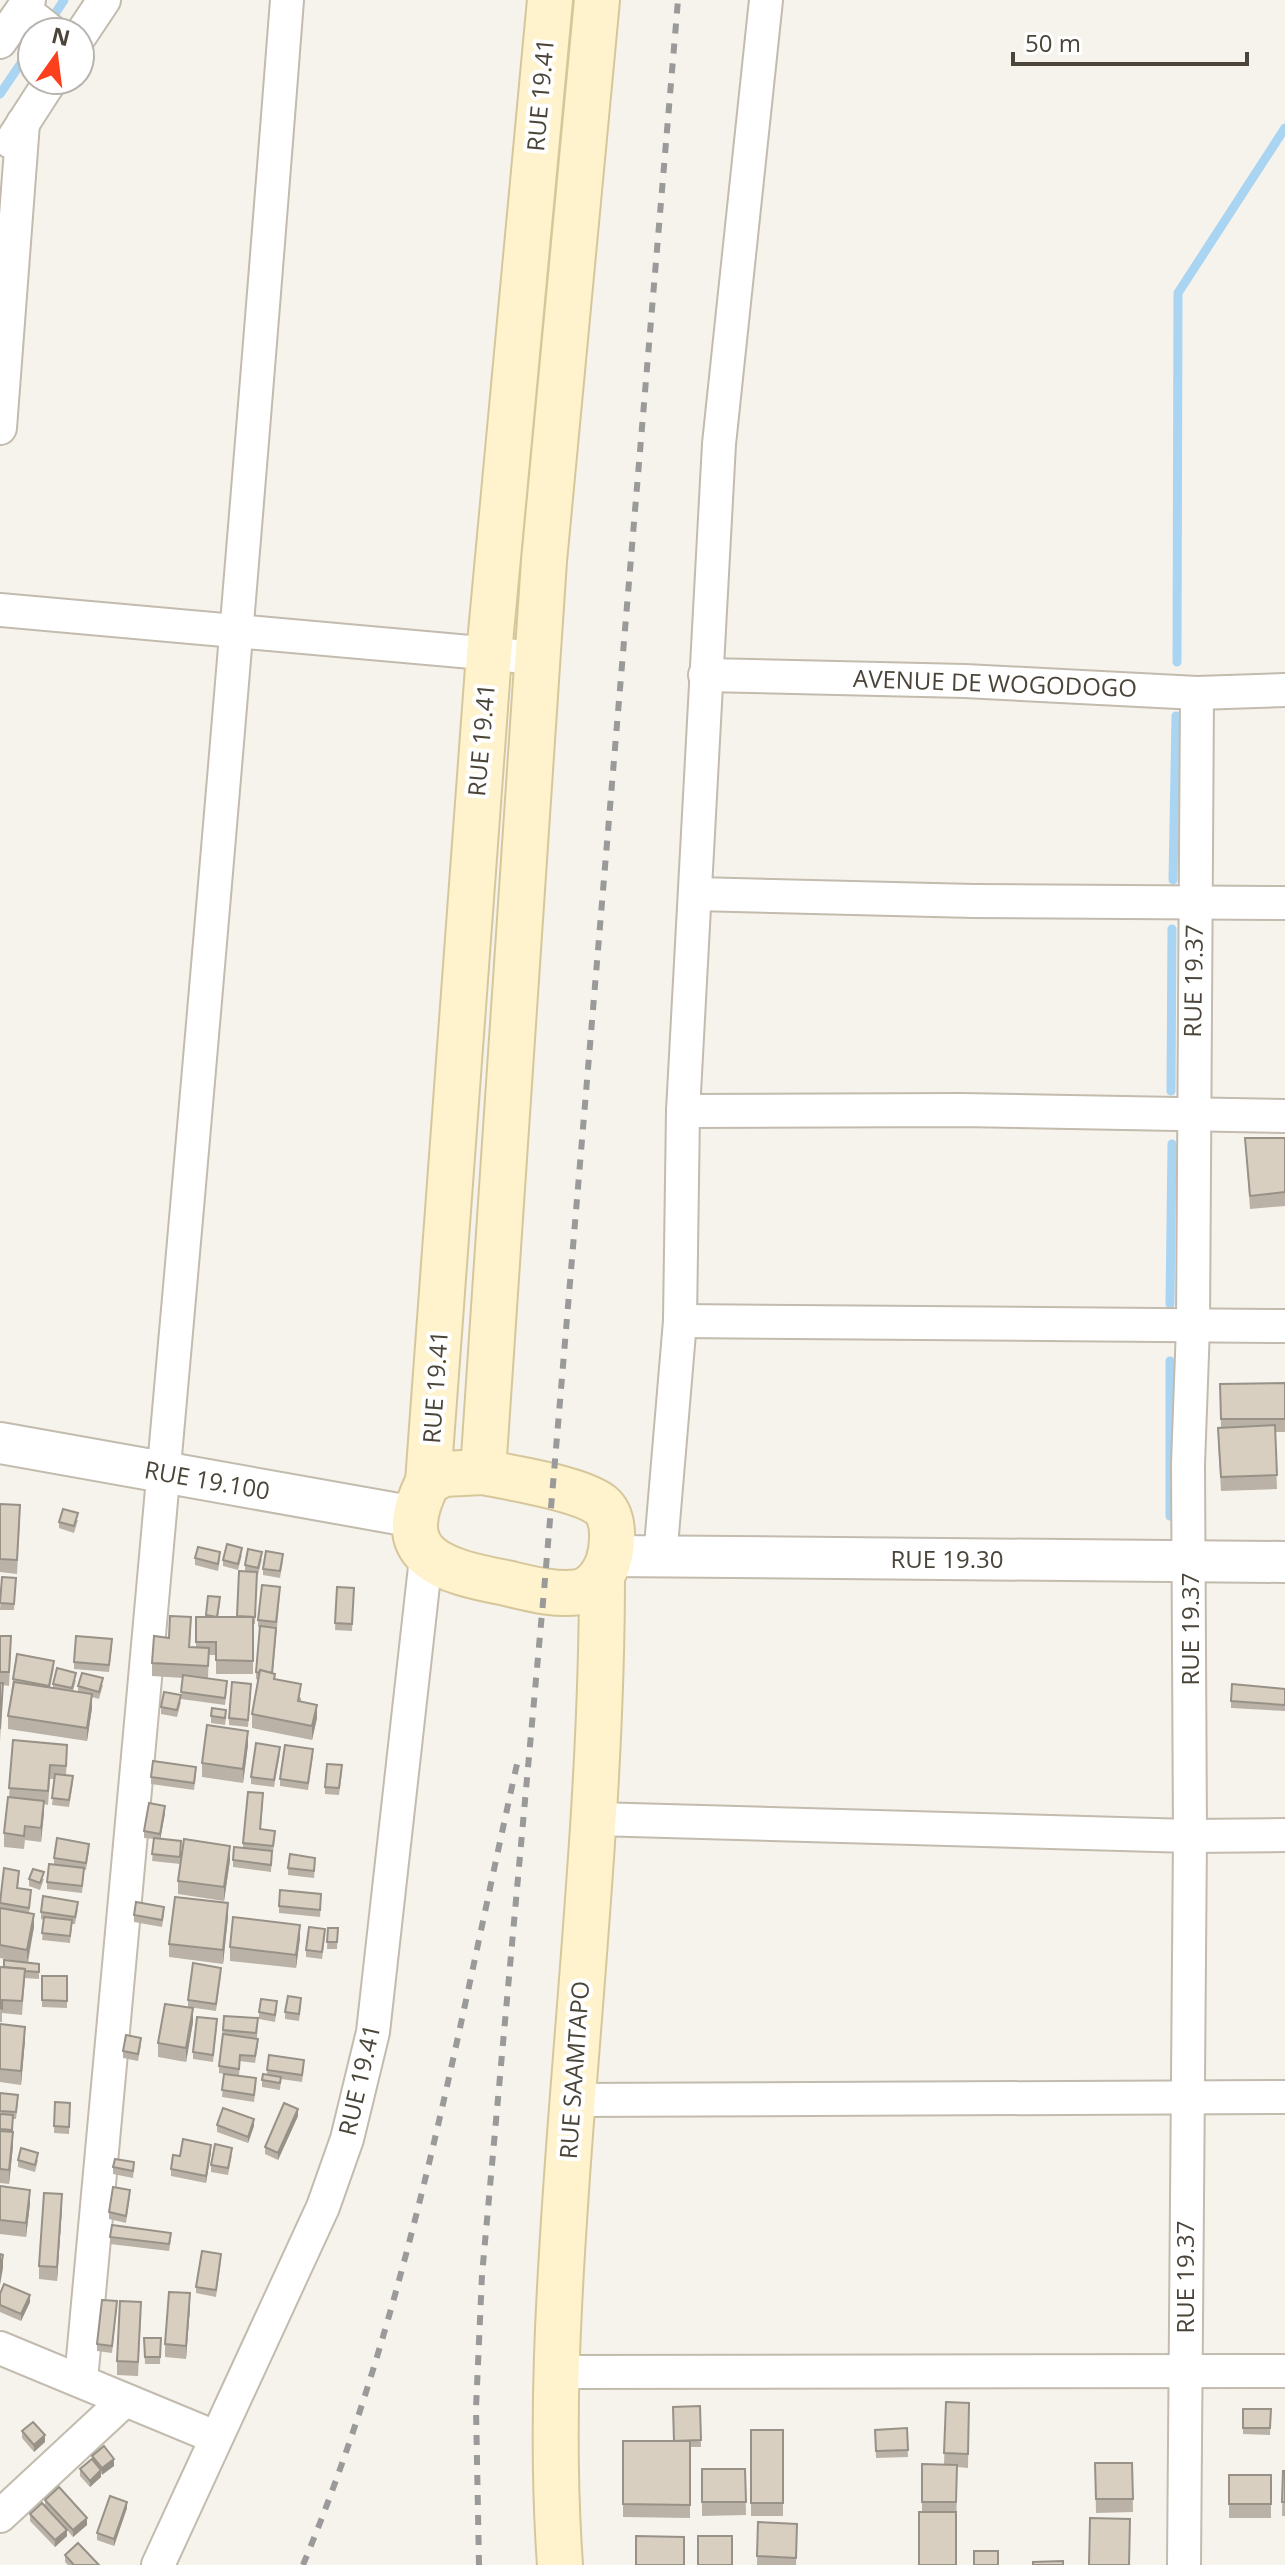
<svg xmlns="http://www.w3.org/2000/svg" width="1285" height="2565" viewBox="0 0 1285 2565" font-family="'Open Sans',sans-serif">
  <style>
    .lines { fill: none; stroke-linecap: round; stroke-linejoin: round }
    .stream { stroke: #a9d4f2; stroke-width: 9 }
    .minor-casing { stroke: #c2bbae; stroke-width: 36 }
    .tertiary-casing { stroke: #c2bbae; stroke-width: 44 }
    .secondary-casing { stroke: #d6c79b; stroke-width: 48 }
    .minor { stroke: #fff; stroke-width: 32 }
    .tertiary { stroke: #fff; stroke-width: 40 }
    .secondary { stroke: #fff3cd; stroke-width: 44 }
    .rail { stroke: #9a9a9a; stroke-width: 6; stroke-dasharray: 10 10; stroke-linecap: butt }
    .wall { fill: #bab2a6 }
    .shaded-wall { fill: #979187 }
    .building { fill: #d8cfc1; stroke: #979187; stroke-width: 2 }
    .labels { text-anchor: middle; stroke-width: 8; stroke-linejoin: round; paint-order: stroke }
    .street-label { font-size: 24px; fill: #4b4439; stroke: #fff }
  </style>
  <rect width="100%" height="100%" fill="#f6f3ec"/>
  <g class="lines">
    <g class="stream">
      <path d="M49 23 64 0"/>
      <path d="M0 94 32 47"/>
      <path d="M1177 662 1178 293 1285 128"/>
      <path d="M1173 880 1176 716"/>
      <path d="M1171 1091 1172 929"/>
      <path d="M1170 1304 1172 1144"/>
      <path d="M1170 1361V1516"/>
    </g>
    <defs>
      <g id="minor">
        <path d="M23 9 52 32"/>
        <path d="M80 36 104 0"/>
        <path d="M0 42 29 0"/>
        <path d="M11 142 51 80"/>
        <path d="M0 428 23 123"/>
        <path d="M0 610 538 658"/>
        <path d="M705 675 965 681 1197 693 1285 690"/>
        <path d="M696 894 974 901 1285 903"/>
        <path d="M683 1111 961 1110 1285 1116"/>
        <path d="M680 1321 1285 1326"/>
        <path d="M660 1558 680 1321 683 1111 719 444 766 0"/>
        <path d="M595 1819 1190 1836 1285 1835"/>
        <path d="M572 2100 1285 2097"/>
        <path d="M0 2348 215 2437"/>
        <path d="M556 2372 1285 2371"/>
        <path d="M81 2380C154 1587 226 794 287 0"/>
        <path d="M0 2516 125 2400"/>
        <path d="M158 2565 323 2207 347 2139 373 2032 426 1558"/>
        <path d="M1184 2565 1190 1836 1188 1464 1193 1327 1197 693"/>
      </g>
      <g id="tertiary">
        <path d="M0 1443 415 1517"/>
        <path d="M610 1556 1285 1562"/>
      </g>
      <g id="secondary">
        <path d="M483 1472 544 561 597 0"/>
        <path d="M483 1472C512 1478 579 1488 601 1505 616 1517 613 1547 608 1563 603 1576 593 1589 579 1592 556 1596 528 1588 506 1583 444 1571 389 1558 428 1482L443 1474Z"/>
        <path d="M428 1482 489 654 550 0"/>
        <path d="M560 2565C550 2426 559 2286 569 2148 583 1957 602 1767 602 1575"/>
      </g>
    </defs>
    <use href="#minor" class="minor-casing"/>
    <use href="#tertiary" class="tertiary-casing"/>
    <use href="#secondary" class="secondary-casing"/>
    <use href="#minor" class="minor"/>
    <use href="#tertiary" class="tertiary"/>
    <use href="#secondary" class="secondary"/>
    <g class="rail">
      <path d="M303 2565C411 2306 458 2027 519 1755"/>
      <path d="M479 2565 476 2408 482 2275 544 1591 678 0"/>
    </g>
  </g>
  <g class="wall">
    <path d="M1245 1138H1285V1206L1250 1209Z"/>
    <path d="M1285 1383V1432H1275L1277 1489 1221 1491 1218 1441V1428H1221L1220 1384Z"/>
    <path d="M0 1504 20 1519 17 1574 0 1572Z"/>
    <path d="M78 1520 74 1533 59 1528V1522Z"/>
    <path d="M242 1555 238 1570 223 1566V1560Z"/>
    <path d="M195 1558 220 1559 218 1571 195 1565Z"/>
    <path d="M262 1559 258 1575H257L255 1624H253V1674H216V1655H209L208 1678 227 1688 225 1705 181 1699 183 1678 152 1676V1663L169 1638 191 1631 190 1647H196V1617H206L208 1596 220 1604 218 1617H237L239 1571H245V1565Z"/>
    <path d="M283 1561 280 1578 263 1575V1569Z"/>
    <path d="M2 1577 16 1578 14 1610H0Z"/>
    <path d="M337 1587 354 1588 352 1631 335 1630Z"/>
    <path d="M280 1594 273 1673 275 1679 301 1698V1702L317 1718 312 1740 252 1728V1714L258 1680 256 1679V1672L260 1627H258V1620Z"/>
    <path d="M0 1636 11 1650 9 1686 3 1685 0 1742Z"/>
    <path d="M112 1646 109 1672 74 1669V1662Z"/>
    <path d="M54 1668 50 1688H53V1684L76 1680 73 1691 78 1692V1686L103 1685 99 1699 92 1697V1708L87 1741 8 1729V1716L13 1679Z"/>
    <path d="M1285 1689V1711L1231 1708V1701Z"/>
    <path d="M251 1691 248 1727 229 1725V1718Z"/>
    <path d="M181 1702 177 1717 161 1714V1707Z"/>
    <path d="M211 1716 226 1717 225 1725 211 1723Z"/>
    <path d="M13 1740 67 1758 66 1775 73 1783 69 1807 52 1805 55 1779H50L48 1805 44 1804 41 1842 25 1840 24 1849 4 1847V1833L9 1797Z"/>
    <path d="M248 1745 243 1783 202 1777V1763Z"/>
    <path d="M280 1754 274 1787 251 1784V1777Z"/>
    <path d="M313 1756 308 1790 280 1786V1779Z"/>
    <path d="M342 1772 339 1795 325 1794V1787Z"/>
    <path d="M196 1774 194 1790 151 1784V1777Z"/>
    <path d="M263 1800 261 1829 275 1838 273 1852H272L271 1872 233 1867V1860L243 1848V1843Z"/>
    <path d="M165 1813 160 1839 181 1841 180 1864 152 1861 154 1839 144 1838V1831Z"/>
    <path d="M89 1851 86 1870H84L82 1893 47 1889V1882L54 1865V1858Z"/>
    <path d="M230 1860 224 1901 178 1894V1881Z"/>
    <path d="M315 1864 314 1878 288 1875V1868Z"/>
    <path d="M19 1878 18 1888 31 1896 29 1913 34 1927 28 1963 39 1971V1979L25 1978 22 2015 2 2013V2022H0V1967H4L19 1962 0 1958V1966V1895Z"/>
    <path d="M29 1879H44L40 1890 29 1886Z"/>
    <path d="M321 1901 320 1917 279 1913V1906Z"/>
    <path d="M78 1909 75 1924H72L70 1943 42 1940 44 1920 41 1919V1912Z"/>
    <path d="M164 1914 162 1927 134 1922V1915Z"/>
    <path d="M228 1917 223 1964 169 1957V1944Z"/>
    <path d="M328 1928H338L337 1949H327Z"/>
    <path d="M325 1936 322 1959 306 1957V1950Z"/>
    <path d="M300 1938 296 1968 230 1961V1947Z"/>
    <path d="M221 1975 216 2011 188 2007V2000Z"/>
    <path d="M42 1976H67V2008L42 2007Z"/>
    <path d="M301 2005 299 2021 285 2019V2012Z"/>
    <path d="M277 2008 275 2022 259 2019V2012Z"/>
    <path d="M224 2016 258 2018 257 2039 258 2046 255 2063 240 2061 239 2075 256 2085 254 2102 222 2097 224 2074 219 2073V2066Z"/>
    <path d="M193 2022 186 2062 158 2057V2043Z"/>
    <path d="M0 2024 25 2040 21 2085 0 2082Z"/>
    <path d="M217 2026 213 2062 193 2059V2052Z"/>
    <path d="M141 2045 138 2061 123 2058V2051Z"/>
    <path d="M304 2067 302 2082 281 2079 280 2090 262 2087V2080L267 2074V2070Z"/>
    <path d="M0 2093 18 2102 16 2119H13V2146L9 2184 0 2183Z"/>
    <path d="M55 2102 70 2103 69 2134 54 2133Z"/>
    <path d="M298 2116 278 2160 265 2154V2147Z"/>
    <path d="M217 2125 254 2126 248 2143 217 2132Z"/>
    <path d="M211 2152 206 2183 171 2176V2169L180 2156Z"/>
    <path d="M232 2155 228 2175 211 2172V2165Z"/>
    <path d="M18 2160H38L35 2172 18 2167Z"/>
    <path d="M113 2167 134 2169 133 2178 113 2174Z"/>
    <path d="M0 2186 30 2204 26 2237 0 2234Z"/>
    <path d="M130 2196 126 2223 109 2219V2212Z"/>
    <path d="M62 2208 57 2281 39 2279V2266Z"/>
    <path d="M110 2237 171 2240 169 2251 110 2244Z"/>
    <path d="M221 2261 216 2297 196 2293V2287Z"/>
    <path d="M0 2294 30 2302 21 2321 0 2312Z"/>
    <path d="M190 2307 186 2359 165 2357V2344Z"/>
    <path d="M117 2308 112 2353 97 2351V2344Z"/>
    <path d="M141 2316 138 2376 117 2375V2361Z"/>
    <path d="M144 2338H161L160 2364H145Z"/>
    <path d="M946 2402 969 2403 968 2468 957 2467 956 2565 922 2512V2464L944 2465Z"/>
    <path d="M700 2406 701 2447H690V2518L623 2517V2441H674Z"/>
    <path d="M1243 2409H1271L1270 2435 1243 2434Z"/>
    <path d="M907 2428 908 2457 876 2458 875 2430Z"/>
    <rect x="751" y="2430" width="32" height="86"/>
    <path d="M22 2431 45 2442 34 2452 22 2438Z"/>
    <path d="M92 2456 114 2466 101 2474V2477L90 2487 80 2476V2469L92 2460Z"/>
    <path d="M1095 2463H1132L1133 2512 1096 2513Z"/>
    <path d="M702 2469H745L746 2515 702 2516Z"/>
    <path d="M1283 2471H1285V2516H1282Z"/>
    <rect x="1229" y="2475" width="42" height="43"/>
    <path d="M45 2500 87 2525 73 2537 67 2530V2536L55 2547 30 2521V2514L45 2506Z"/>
    <path d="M127 2508 114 2546 97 2540V2533Z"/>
    <path d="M758 2522 797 2524 796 2565H757Z"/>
    <path d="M65 2555 99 2565H68L65 2562Z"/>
  </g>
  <g class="shaded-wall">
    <path d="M92 1694V1708L87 1741V1728Z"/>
    <path d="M317 1705V1718L312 1740V1726Z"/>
    <path d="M248 1731V1745L243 1783V1769Z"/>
    <path d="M44 1801V1814L41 1842V1828Z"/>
    <path d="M165 1806V1813L160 1841V1834Z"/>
    <path d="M230 1846V1860L224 1901V1887Z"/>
    <path d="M228 1903V1917L223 1964V1950Z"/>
    <path d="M34 1914V1927L27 1963V1950Z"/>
    <path d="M300 1925V1938L296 1968V1955Z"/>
    <path d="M193 2008V2022L186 2062V2048Z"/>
    <path d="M25 2027V2040L21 2085V2071Z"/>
    <path d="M298 2109V2116L278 2160V2153Z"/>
    <path d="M13 2115V2146L9 2184V2170Z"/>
    <path d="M254 2119V2126L248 2143V2137Z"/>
    <path d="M211 2145V2152L206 2183V2176Z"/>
    <path d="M30 2190V2204L26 2237V2223Z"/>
    <path d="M62 2194V2208L57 2281V2267Z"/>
    <path d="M3 2255V2268L0 2285V2271Z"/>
    <path d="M190 2293V2307L186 2359V2346Z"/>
    <path d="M30 2295V2302L21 2321V2314Z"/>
    <path d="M45 2435V2442L34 2452V2445Z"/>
    <path d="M114 2459V2466L102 2475V2468Z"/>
    <path d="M101 2470V2477L90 2487V2481Z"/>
    <path d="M127 2502V2508L114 2546V2539Z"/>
    <path d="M87 2518V2525L73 2537V2530Z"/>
    <path d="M67 2530V2536L55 2547V2540Z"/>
  </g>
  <g class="building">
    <path d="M1245 1138H1285V1192L1250 1196Z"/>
    <path d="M1285 1383V1419H1221L1220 1384Z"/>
    <path d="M1275 1425 1277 1475 1221 1477 1218 1428Z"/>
    <path d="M0 1504 20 1505 17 1560 0 1559Z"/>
    <path d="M63 1509 78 1513 74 1526 59 1522Z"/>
    <path d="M227 1544 242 1548 238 1564 223 1560Z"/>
    <path d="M198 1547 220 1552 218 1564 195 1558Z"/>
    <path d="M248 1549 262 1552 258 1568 245 1565Z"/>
    <path d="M266 1551 283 1554 280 1571 263 1569Z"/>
    <path d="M239 1571 257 1572 255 1617 237 1616Z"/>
    <path d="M2 1577 16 1578 14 1604 0 1603Z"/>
    <path d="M262 1585 280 1587 276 1622 258 1620Z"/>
    <path d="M337 1587 354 1588 352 1624 335 1623Z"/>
    <path d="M208 1596 220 1597 217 1617 206 1615Z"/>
    <path d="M170 1616 191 1617 189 1647 209 1648 208 1666 152 1663 154 1636 169 1638Z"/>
    <path d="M196 1617H253V1661L216 1660V1642H196Z"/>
    <path d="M260 1626 276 1628 272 1673 260 1670 259 1673 256 1672Z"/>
    <path d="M0 1636H11L9 1672H0Z"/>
    <path d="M76 1636 112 1639 109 1665 74 1662Z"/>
    <path d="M17 1654 54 1661 49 1686 13 1679Z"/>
    <path d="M57 1668 76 1673 72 1688 53 1684Z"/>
    <path d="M260 1670 275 1674 274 1679 301 1684 298 1701 317 1705 312 1726 252 1714Z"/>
    <path d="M82 1673 103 1678 99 1692 78 1686Z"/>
    <path d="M183 1675 227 1681 225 1698 181 1692Z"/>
    <path d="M14 1682 92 1694 87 1728 8 1716Z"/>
    <path d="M232 1682 251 1684 248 1720 229 1718Z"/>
    <path d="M0 1683H3L0 1729Z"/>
    <path d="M1232 1684 1285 1689V1705L1231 1701Z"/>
    <path d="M164 1692 181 1695 177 1710 161 1707Z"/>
    <path d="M212 1708 226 1710 225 1718 211 1716Z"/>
    <path d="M207 1725 248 1731 243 1769 202 1763Z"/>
    <path d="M13 1740 67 1745 66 1766 50 1765 48 1791 9 1788Z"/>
    <path d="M256 1743 280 1747 274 1780 251 1777Z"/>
    <path d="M285 1745 313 1749 308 1783 280 1779Z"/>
    <path d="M153 1761 196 1767 194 1783 151 1777Z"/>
    <path d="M327 1764 342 1765 339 1788 325 1787Z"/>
    <path d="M55 1774 73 1776 69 1800 52 1798Z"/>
    <path d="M248 1792 263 1793 260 1829 275 1831 273 1846 243 1843Z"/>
    <path d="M8 1797 44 1801 41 1828 25 1826 24 1836 4 1833Z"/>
    <path d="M149 1803 165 1806 160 1834 144 1831Z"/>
    <path d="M57 1838 89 1844 86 1863 54 1858Z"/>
    <path d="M154 1838 181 1841 180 1857 152 1854Z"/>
    <path d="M184 1839 230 1846 224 1887 178 1881Z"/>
    <path d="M234 1847 272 1851 271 1865 233 1860Z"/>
    <path d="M290 1854 315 1858 314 1871 288 1868Z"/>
    <path d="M49 1864 84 1868 82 1886 47 1882Z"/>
    <path d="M4 1868 19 1871 17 1888 31 1890 29 1908 0 1903Z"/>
    <path d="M33 1869 44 1872 40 1883 29 1879Z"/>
    <path d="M280 1890 321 1894 320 1910 279 1906Z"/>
    <path d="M43 1896 78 1902 75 1917 41 1912Z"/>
    <path d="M175 1897 228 1903 223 1950 169 1944Z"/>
    <path d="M136 1902 164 1907 162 1920 134 1915Z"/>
    <path d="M0 1908 34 1914 27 1950 0 1945Z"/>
    <path d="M44 1917 72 1920 70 1936 42 1933Z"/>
    <path d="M233 1917 300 1925 296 1955 230 1947Z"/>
    <path d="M309 1927 325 1929 322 1952 306 1950Z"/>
    <path d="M328 1928H338L337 1942H327Z"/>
    <path d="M4 1960 39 1964V1972L25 1971V1969L4 1967Z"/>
    <path d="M193 1963 221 1968 216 2004 188 2000Z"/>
    <path d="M0 1967 25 1969 22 2001 2 2000V2009L0 2008Z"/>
    <path d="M42 1976H67V2001L42 2000Z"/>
    <path d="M288 1996 301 1998 299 2014 285 2012Z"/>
    <path d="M261 1999 277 2001 275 2015 259 2012Z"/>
    <path d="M165 2004 193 2008 186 2048 158 2043Z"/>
    <path d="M224 2016 258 2018 256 2033 223 2030Z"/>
    <path d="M197 2017 217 2019 213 2055 193 2052Z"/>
    <path d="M0 2024 25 2027 21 2071 0 2069Z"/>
    <path d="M223 2034 258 2039 255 2056 240 2055 239 2069 219 2066Z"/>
    <path d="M126 2035 141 2038 138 2054 123 2051Z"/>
    <path d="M269 2055 304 2060 302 2075 267 2070Z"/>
    <path d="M224 2074 256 2078 254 2095 222 2090Z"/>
    <path d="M263 2074 281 2077 280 2083 262 2080Z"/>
    <path d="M0 2093 18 2095 16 2112 0 2111Z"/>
    <path d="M55 2102 70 2103 69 2127 54 2126Z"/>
    <path d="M284 2103 298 2109 278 2153 265 2147Z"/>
    <path d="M223 2108 254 2119 248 2137 217 2125Z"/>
    <path d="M0 2114 13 2115 12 2130 0 2129Z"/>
    <path d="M0 2131 13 2132 9 2170 0 2169Z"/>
    <path d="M183 2139 211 2145 206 2176 171 2169 173 2155 180 2156Z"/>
    <path d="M215 2144 232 2148 228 2168 211 2165Z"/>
    <path d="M21 2148 38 2153 35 2165 18 2160Z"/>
    <path d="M115 2159 134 2162 133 2171 113 2167Z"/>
    <path d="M0 2186 30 2190 26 2223 0 2220Z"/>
    <path d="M113 2187 130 2190 126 2216 109 2212Z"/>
    <path d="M44 2193 62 2194 57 2267 39 2266Z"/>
    <path d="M112 2225 171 2233 169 2244 110 2237Z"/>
    <path d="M202 2251 221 2254 216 2290 196 2287Z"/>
    <path d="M0 2254 3 2255 0 2271Z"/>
    <path d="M4 2284 30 2295 21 2314 0 2305V2294Z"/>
    <path d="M169 2292 190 2293 186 2346 165 2344Z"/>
    <path d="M102 2300 117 2301 112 2346 97 2344Z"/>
    <path d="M120 2301 141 2302 138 2362 117 2361Z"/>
    <path d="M144 2338H161L160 2357H145Z"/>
    <path d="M946 2402 969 2403 968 2454 944 2453Z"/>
    <path d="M700 2406 701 2440 674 2441 673 2407Z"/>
    <path d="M1243 2409H1271L1270 2428H1243Z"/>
    <path d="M33 2422 45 2435 34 2445 22 2431Z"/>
    <path d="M907 2428 908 2450 876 2451 875 2430Z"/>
    <rect x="751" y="2430" width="32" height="73"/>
    <path d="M623 2441H690V2505L623 2504Z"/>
    <path d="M104 2446 114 2459 102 2468 92 2456Z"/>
    <path d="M92 2459 101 2470 90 2481 80 2469Z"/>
    <path d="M1095 2463H1132L1133 2499H1096Z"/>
    <path d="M922 2464 957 2465 956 2502H922Z"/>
    <path d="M702 2469H745L746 2502H702Z"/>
    <path d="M1283 2471H1285V2502H1282Z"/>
    <rect x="1229" y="2475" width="42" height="29"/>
    <path d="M59 2487 87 2518 73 2530 45 2500Z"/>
    <path d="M110 2496 127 2502 114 2539 97 2533Z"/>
    <path d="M42 2503 67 2530 55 2540 30 2514Z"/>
    <rect x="919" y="2512" width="37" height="53"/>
    <path d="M1090 2518 1130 2519 1129 2565H1089Z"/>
    <path d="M758 2522 797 2524 796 2558 757 2556Z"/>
    <path d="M636 2536 684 2537V2565H636Z"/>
    <rect x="698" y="2536" width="34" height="29"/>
    <path d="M78 2543 99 2565H74L65 2555Z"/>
    <rect x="974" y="2551" width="24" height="14"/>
    <path d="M1063 2561V2565H1033V2562Z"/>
  </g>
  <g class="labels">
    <g class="street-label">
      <text transform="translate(541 95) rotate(-85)" y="8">RUE 19.41</text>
      <text transform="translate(995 684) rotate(2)" y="8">AVENUE DE WOGODOGO</text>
      <text transform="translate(482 740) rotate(-85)" y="8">RUE 19.41</text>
      <text transform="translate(1194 981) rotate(-89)" y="8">RUE 19.37</text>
      <text transform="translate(436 1387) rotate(-86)" y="8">RUE 19.41</text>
      <text transform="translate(207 1481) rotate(10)" y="8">RUE 19.100</text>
      <text x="947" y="1568">RUE 19.30</text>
      <text transform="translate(1191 1629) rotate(-90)" y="8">RUE 19.37</text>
      <text transform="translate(575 2070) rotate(-86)" y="8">RUE SAAMTAPO</text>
      <text transform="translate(360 2080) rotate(-77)" y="8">RUE 19.41</text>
      <text transform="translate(1186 2277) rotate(-90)" y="8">RUE 19.37</text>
    </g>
  </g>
  <g transform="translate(56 56) rotate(14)"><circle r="38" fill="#ffffff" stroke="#b7b4b0" stroke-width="2"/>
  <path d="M0-6L14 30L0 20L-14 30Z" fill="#fc3f1d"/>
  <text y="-12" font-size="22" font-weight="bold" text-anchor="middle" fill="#4b4439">N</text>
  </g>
  <path d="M1013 52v12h234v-12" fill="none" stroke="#4b4439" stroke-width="4"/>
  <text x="1025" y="52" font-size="24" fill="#4b4439" stroke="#ffffff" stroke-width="6" paint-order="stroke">50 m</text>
</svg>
